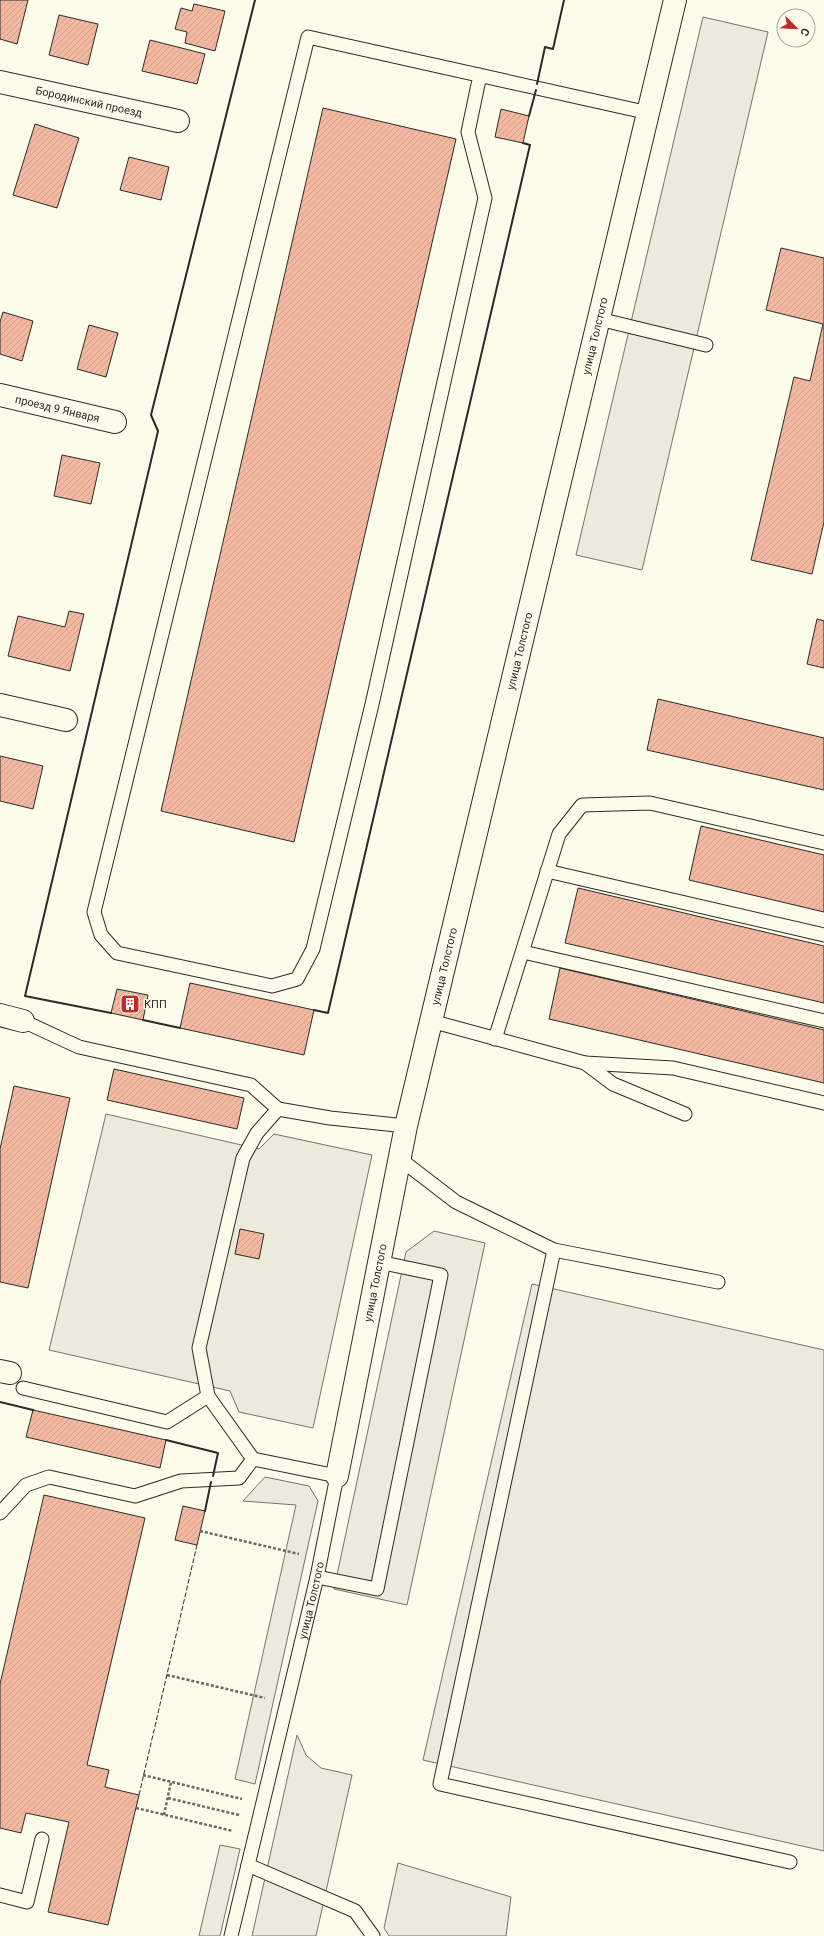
<svg xmlns="http://www.w3.org/2000/svg" width="824" height="1936" viewBox="0 0 824 1936" font-family="Roboto,sans-serif">
  <style>
    .parking { fill: #eceadb; stroke: #74746e }
    .building { fill: url(#building-hatch); stroke: #2b2b2b }
    .lines { fill: none; stroke-linecap: round; stroke-linejoin: round }
    .lane-casing { stroke: #2b2b2b; stroke-width: 15 }
    .street-casing { stroke: #2b2b2b; stroke-width: 24 }
    .path { stroke: #6a6964; stroke-width: 2.5; stroke-dasharray: 3 2; stroke-linecap: butt }
    .lane { stroke: #fdfbea; stroke-width: 13 }
    .street { stroke: #fdfbea; stroke-width: 22 }
    .fence { stroke: #2b2b2b; stroke-width: 1; stroke-dasharray: 5 2; stroke-linecap: butt }
    .wall { stroke: #2b2b2b; stroke-width: 2 }
    .labels { text-anchor: middle; stroke-width: 3; stroke-linejoin: round; paint-order: stroke }
    .street-label { font-size: 11px; fill: #2b2b2b; stroke: #fdfbea }
    .poi-label { font-size: 11px; fill: #2b2b2b; stroke: #fdfbea; text-anchor: start }
  </style>
  <defs>
    <pattern id="building-hatch" width="6" height="6" patternUnits="userSpaceOnUse"><rect width="6" height="6" fill="#f2b8a0"/><path d="M-1 1l2-2M0 6l6-6M5 7l2-2" fill="none" stroke="#d09e8a"/></pattern>
  </defs>
  <rect width="100%" height="100%" fill="#fdfbea"/>
  <g class="parking">
    <path d="M703 17 768 32 642 570 576 555Z"/>
    <path d="M106 1114 259 1149 274 1134 372 1155 313 1428 239 1412 230 1391 49 1350Z"/>
    <path d="M434 1231 485 1243 407 1605 334 1589 406 1252Z"/>
    <path d="M532 1284 824 1350V1851L423 1760Z"/>
    <path d="M265 1477 309 1486 318 1501 255 1784 235 1779 296 1505 243 1501Z"/>
    <path d="M297 1735 306 1755 321 1768 352 1775 316 1936H252Z"/>
    <path d="M220 1845 240 1849 220 1936H199Z"/>
    <path d="M398 1863 511 1897 506 1936H389L384 1928Z"/>
  </g>
  <g class="building">
    <path d="M0 0H28L17 44 0 39Z"/>
    <path d="M194 4 225 11 215 51 185 43 187 32 175 29 181 8 192 11Z"/>
    <path d="M59 15 98 24 88 65 49 55Z"/>
    <path d="M150 40 205 54 197 84 142 71Z"/>
    <path d="M323 108 456 139 294 842 161 811Z"/>
    <path d="M501 109 529 116 523 143 495 137Z"/>
    <path d="M35 124 79 138 57 208 13 195Z"/>
    <path d="M129 157 169 167 161 200 120 190Z"/>
    <path d="M781 248 824 258V522L812 574 751 560 794 377 810 381 823 324 766 310Z"/>
    <path d="M3 312 33 321 22 361 0 354V322Z"/>
    <path d="M89 325 118 333 106 377 77 369Z"/>
    <path d="M62 455 100 463 91 504 54 496Z"/>
    <path d="M69 611 84 614 70 671 8 656 18 616 65 627Z"/>
    <path d="M817 619 824 621V668L807 664Z"/>
    <path d="M658 699 824 738V790L647 750Z"/>
    <path d="M0 756 43 766 33 809 0 801Z"/>
    <path d="M701 826 824 855V912L689 880Z"/>
    <path d="M578 888 824 946V1003L565 943Z"/>
    <path d="M560 968 824 1030V1083L549 1019Z"/>
    <path d="M190 983 314 1010 304 1055 180 1028Z"/>
    <path d="M117 989 148 995 143 1020 111 1013Z"/>
    <path d="M114 1069 244 1098 237 1129 107 1100Z"/>
    <path d="M14 1086 70 1098 28 1288 0 1282V1149Z"/>
    <path d="M240 1229 264 1234 259 1259 235 1254Z"/>
    <path d="M33 1410 166 1440 160 1468 26 1437Z"/>
    <path d="M44 1495 145 1518 87 1765 109 1770 105 1787 139 1795 108 1925 48 1912 69 1822 26 1813 21 1833 0 1828V1684Z"/>
    <path d="M183 1506 205 1511 197 1545 175 1540Z"/>
  </g>
  <g class="lines">
    <defs>
      <g id="lane">
        <path d="M480 75 468 132 485 198 373 700 313 949 297 979 272 986 117 953 101 935 94 912 308 37 649 113"/>
        <path d="M599 319 706 345"/>
        <path d="M547 871 824 935"/>
        <path d="M523 952 824 1021"/>
        <path d="M23 1021 79 1047 251 1085 278 1109"/>
        <path d="M431 1021 585 1063 613 1084 685 1114"/>
        <path d="M495 1039 559 834 582 805 650 803 824 843"/>
        <path d="M585 1063 673 1068 824 1103"/>
        <path d="M400 1159 456 1202 554 1250 718 1282"/>
        <path d="M554 1250 440 1784 790 1862"/>
        <path d="M23 1388 167 1422 208 1396"/>
        <path d="M0 1513 26 1485 49 1477 135 1496 181 1481 239 1478 253 1459"/>
        <path d="M317 1577 377 1589 441 1275 379 1262"/>
        <path d="M248 1865 355 1911 373 1936"/>
        <path d="M0 1895 27 1902 42 1839"/>
        <path id="s1" d="M231 1936 317 1577 337 1476 253 1459 208 1396 199 1348 243 1158 257 1133 278 1109 330 1118 406 1126"/>
      </g>
      <g id="street">
        <path id="s2" d="M0 82 178 121"/>
        <path id="s3" d="M0 395 115 422"/>
        <path d="M0 705 66 720"/>
        <path d="M0 1015 23 1021"/>
        <path d="M0 1371 10 1373"/>
        <path id="s4" d="M337 1476 406 1126 675 0"/>
      </g>
    </defs>
    <use href="#lane" class="lane-casing"/>
    <use href="#street" class="street-casing"/>
    <g class="path">
      <path d="M200 1531 299 1554"/>
      <path d="M167 1675 265 1698"/>
      <path d="M143 1775 242 1799"/>
      <path d="M168 1798 239 1815"/>
      <path d="M136 1808 233 1831"/>
      <path d="M164 1815 171 1782"/>
    </g>
    <use href="#lane" class="lane"/>
    <use href="#street" class="street"/>
    <path class="fence" d="M139 1795 197 1545"/>
    <g class="wall">
      <path d="M537 84 545 47 553 49 564 0"/>
      <path d="M529 116 536 90"/>
      <path d="M314 1010 328 1013 530 145 523 143"/>
      <path d="M111 1013 25 996 158 431 151 415 255 0"/>
      <path d="M143 1020 180 1028"/>
      <path d="M0 1402 33 1410"/>
      <path d="M166 1440 218 1453 213 1476"/>
      <path d="M205 1511 211 1482"/>
    </g>
  </g>
  <defs>
    <symbol id="building-square" viewBox="-11 -11 22 22"><rect x="-9" y="-9" width="18" height="18" rx="4" fill="#c62828" stroke="#fdfbea"/><path d="M-4-6H4V6H1V3H-1V6H-4ZM-2.5-4.3h1.7v1.8h-1.7ZM.8-4.3h1.7v1.8H.8ZM-2.5-1h1.7V.8h-1.7ZM.8-1h1.7V.8H.8Z" fill="#fff"/></symbol>
  </defs>
  <g fill-rule="evenodd">
    <use href="#building-square" x="119" y="993" width="22" height="22"/>
  </g>
  <g class="labels">
    <g class="street-label">
      <text dy="4" stroke="none"><textPath href="#s2" startOffset="91">Бородинский проезд</textPath></text>
      <text dy="4" stroke="none"><textPath href="#s4" startOffset="1169">улица Толстого</textPath></text>
      <text dy="4" stroke="none"><textPath href="#s3" startOffset="59">проезд 9 Января</textPath></text>
      <text dy="4" stroke="none"><textPath href="#s4" startOffset="845">улица Толстого</textPath></text>
      <text dy="4" stroke="none"><textPath href="#s4" startOffset="521">улица Толстого</textPath></text>
      <text dy="4" stroke="none"><textPath href="#s4" startOffset="197">улица Толстого</textPath></text>
      <text dy="4" stroke="none"><textPath href="#s1" startOffset="345">улица Толстого</textPath></text>
    </g>
    <g class="poi-label">
      <text x="144" y="1008">КПП</text>
    </g>
  </g>
  <g transform="translate(796 28) rotate(114)"><circle r="19" fill="#fdfbea" stroke="#a9a89e"/>
  <path d="M0-3L7 15L0 10L-7 15Z" fill="#c62828"/>
  <text y="-6" font-size="11" font-weight="bold" text-anchor="middle" fill="#2b2b2b">С</text>
  </g>
</svg>
